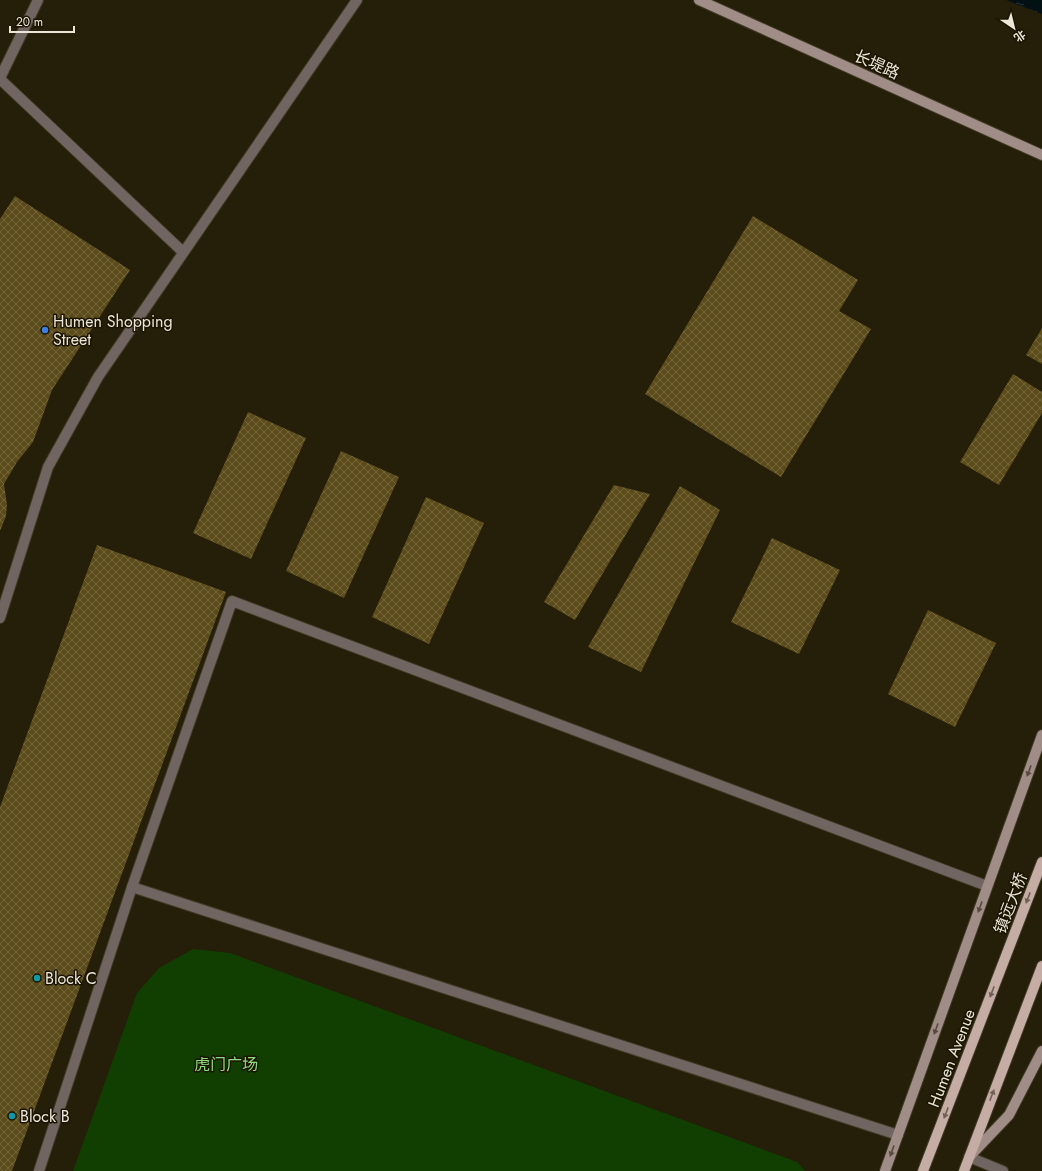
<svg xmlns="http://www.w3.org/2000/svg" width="1042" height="1171" viewBox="0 0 1042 1171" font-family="Jost,'Noto Sans SC',sans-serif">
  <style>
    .green { fill: #113f02 }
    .water { fill: url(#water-ripples) }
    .building { fill: url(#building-cross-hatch) }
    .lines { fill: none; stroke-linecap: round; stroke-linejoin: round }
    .street-casing { stroke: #413a25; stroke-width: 12 }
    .secondary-casing { stroke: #413a25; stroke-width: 12 }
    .primary-casing { stroke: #413a25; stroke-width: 12 }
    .street { stroke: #716561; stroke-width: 10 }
    .secondary { stroke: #a08d87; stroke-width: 10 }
    .primary { stroke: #c5aca5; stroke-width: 10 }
    .oneway { fill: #574a3e }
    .oneway2 { fill: #706054 }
    .shop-dot { fill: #3f7fe0; stroke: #1b1402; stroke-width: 1.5 }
    .culture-dot { fill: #0f9aa8; stroke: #1b1402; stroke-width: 1.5 }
    .labels { text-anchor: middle; stroke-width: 3; stroke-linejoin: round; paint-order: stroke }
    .street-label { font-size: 16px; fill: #eae6d8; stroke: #1b1402 }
    .poi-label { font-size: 16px; fill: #eae6d8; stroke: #1b1402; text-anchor: start }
    .park-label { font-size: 16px; fill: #8fda7c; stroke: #1b1402 }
  </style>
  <defs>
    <pattern id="water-ripples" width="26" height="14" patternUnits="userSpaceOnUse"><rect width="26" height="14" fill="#031115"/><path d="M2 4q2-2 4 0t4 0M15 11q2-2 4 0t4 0" fill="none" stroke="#283436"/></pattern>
    <pattern id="building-cross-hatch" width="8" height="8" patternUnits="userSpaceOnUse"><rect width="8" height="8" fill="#5c4c1b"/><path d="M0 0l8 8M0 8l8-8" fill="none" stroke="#74663b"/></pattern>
  </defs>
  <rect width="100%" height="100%" fill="#251e08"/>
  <path class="green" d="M193 949 230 953 797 1162 805 1171H73L137 993 159 968Z"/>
  <path class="water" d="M1006 0H1042V14Z"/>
  <g class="building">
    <path d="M15 196 130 270 52 390 33 442 17 462 4 484 7 505 6 516 0 531V219Z"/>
    <path d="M753 216 858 280 839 311 871 329 781 477 645 394Z"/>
    <path d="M1042 328V364L1026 355Z"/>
    <path d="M1013 374 1042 392V413L999 485 960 462Z"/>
    <path d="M248 412 306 438 251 559 193 533Z"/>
    <path d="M341 451 399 477 344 598 286 571Z"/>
    <path d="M614 485 650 494 575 620 544 602Z"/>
    <path d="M680 486 720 510 641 672 588 647Z"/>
    <path d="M426 497 484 523 429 644 372 617Z"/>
    <path d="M772 538 840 570 799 654 731 622Z"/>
    <path d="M97 545 226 592 12 1171H0V807Z"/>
    <path d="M928 610 996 643 955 727 888 694Z"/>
  </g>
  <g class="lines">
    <defs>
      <g id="street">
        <path d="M0 78 38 0"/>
        <path d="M0 79 183 252"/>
        <path d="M0 618 48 467 98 377 357 0"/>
        <path d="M132 887 898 1135"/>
        <path d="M969 1157 1003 1171"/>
        <path d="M39 1171 132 887 232 601 987 886"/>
      </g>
      <g id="secondary">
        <path d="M699 0 1042 155"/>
        <path d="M970 1156 1009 1115 1042 1051"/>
        <path d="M885 1171 1042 735"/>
      </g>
      <g id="primary">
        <path d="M923 1171 1042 862"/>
        <path d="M964 1171 1042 966"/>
      </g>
    </defs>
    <use href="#street" class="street-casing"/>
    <use href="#secondary" class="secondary-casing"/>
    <use href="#primary" class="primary-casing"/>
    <use href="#street" class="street"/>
    <use href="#secondary" class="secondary"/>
    <use href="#primary" class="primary"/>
  </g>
  <defs><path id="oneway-solid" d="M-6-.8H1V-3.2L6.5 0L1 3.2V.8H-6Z"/></defs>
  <g class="oneway">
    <use href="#oneway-solid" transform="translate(1029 771) rotate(110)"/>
    <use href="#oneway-solid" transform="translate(980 907) rotate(110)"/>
    <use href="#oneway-solid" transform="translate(936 1029) rotate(110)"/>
    <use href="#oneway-solid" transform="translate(892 1151) rotate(110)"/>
  </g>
  <g class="oneway2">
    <use href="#oneway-solid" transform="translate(1028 898) rotate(111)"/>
    <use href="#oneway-solid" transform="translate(992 992) rotate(111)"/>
    <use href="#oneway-solid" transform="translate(992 1095) rotate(-69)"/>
    <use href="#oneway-solid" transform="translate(946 1113) rotate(111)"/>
  </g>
  <circle class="shop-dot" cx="45" cy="330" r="4"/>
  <g class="culture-dot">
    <circle cx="37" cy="978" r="4"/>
    <circle cx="12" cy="1116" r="4"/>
  </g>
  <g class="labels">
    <g class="street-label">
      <text transform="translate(877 64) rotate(24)" y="6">长堤路</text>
      <text transform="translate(1010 903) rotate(-69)" y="6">镇远大桥</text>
      <text transform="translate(951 1058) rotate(-69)" y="6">Humen Avenue</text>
    </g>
    <g class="poi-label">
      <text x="53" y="327">Humen Shopping<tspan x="53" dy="18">Street</tspan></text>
      <text x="45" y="984">Block C</text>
      <text x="20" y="1122">Block B</text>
    </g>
    <g class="park-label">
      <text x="226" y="1070">虎门广场</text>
    </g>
  </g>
  <g transform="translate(1014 28) rotate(145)" stroke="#1b1402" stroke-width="3" paint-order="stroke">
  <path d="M0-3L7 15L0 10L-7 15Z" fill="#eae6d8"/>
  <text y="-6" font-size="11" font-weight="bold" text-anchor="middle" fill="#eae6d8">北</text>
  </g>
  <path d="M10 26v6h64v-6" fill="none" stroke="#eae6d8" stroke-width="2"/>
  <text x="16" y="26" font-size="12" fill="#eae6d8" stroke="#1b1402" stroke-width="3" paint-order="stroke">20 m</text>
</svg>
